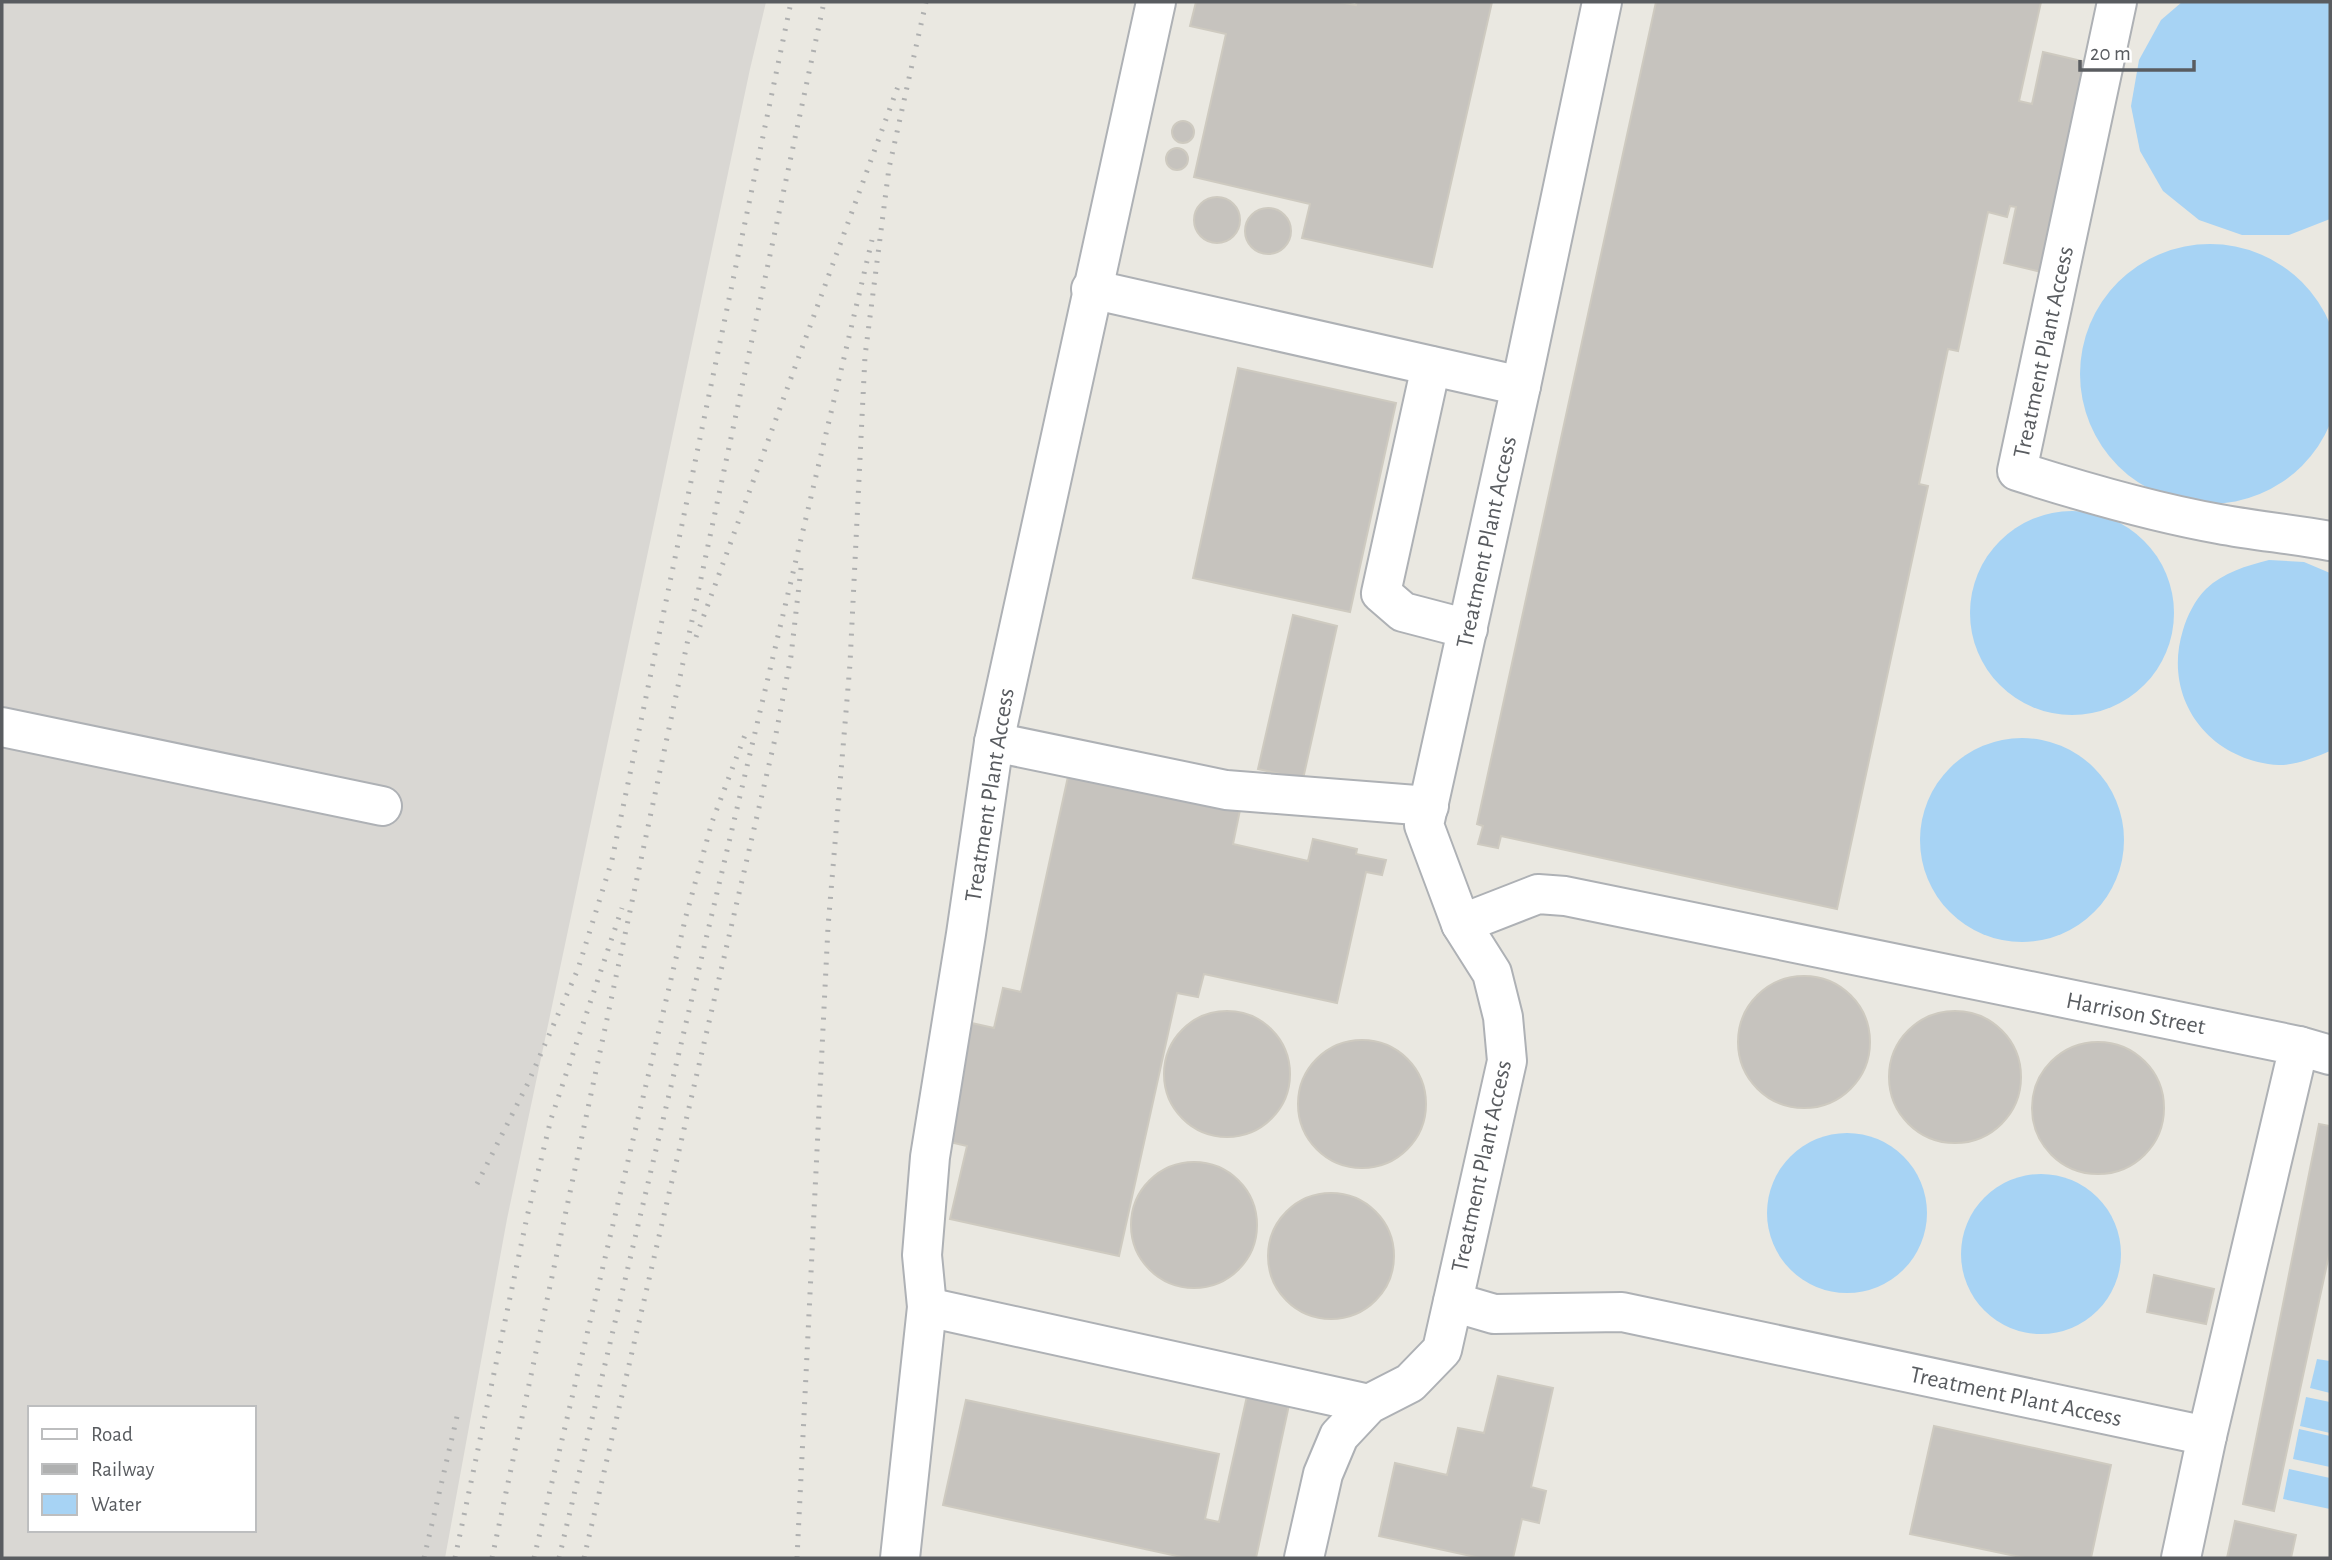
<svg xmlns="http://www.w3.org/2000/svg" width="2332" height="1560" viewBox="0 0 2332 1560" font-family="'Alegreya Sans',sans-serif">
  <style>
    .industrial { fill: #d9d7d3; fill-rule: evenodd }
    .water { fill: #a7d3f4 }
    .building { fill: #c6c3be; stroke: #cecac0; stroke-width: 2 }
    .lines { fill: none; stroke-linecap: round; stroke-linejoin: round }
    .minor-casing { stroke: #aeb1b5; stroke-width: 42 }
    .minor { stroke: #fff; stroke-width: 38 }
    .rail { stroke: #afb0b0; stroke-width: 5; stroke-dasharray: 2 9; stroke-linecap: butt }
    .labels { text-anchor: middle; stroke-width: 5; stroke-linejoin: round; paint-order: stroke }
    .street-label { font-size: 24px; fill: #595c60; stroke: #fff }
  </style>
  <rect width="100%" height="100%" fill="#eae8e1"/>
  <path class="industrial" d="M2 2H766L750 69 507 1219 445 1558H2ZM30 1408H254V1530H30Z"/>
  <g class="water">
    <path d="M2182 2H2330V219L2289 235H2242L2199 220 2163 191 2140 151 2131 106 2139 60 2161 20Z"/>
    <circle cx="2210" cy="374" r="130"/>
    <circle cx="2072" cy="613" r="102"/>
    <path d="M2269 560 2304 562 2330 573V751C2311 759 2290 768 2268 764 2203 754 2163 694 2183 630 2187 616 2195 600 2206 589 2224 572 2246 566 2269 560Z"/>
    <circle cx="2022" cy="840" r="102"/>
    <circle cx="1847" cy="1213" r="80"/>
    <circle cx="2041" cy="1254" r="80"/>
    <path d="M2317 1359 2330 1361V1393L2310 1388Z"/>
    <path d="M2306 1397 2330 1402V1433L2300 1426Z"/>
    <path d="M2299 1429 2330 1436V1467L2293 1459Z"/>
    <path d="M2289 1469 2330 1478V1509L2283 1499Z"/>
  </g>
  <g class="building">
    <path d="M1196 2H1339L1356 5 1357 2H1492L1432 267 1302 238 1310 204 1194 177 1226 34 1190 26Z"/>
    <path d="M1656 2H2041L2019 101 2032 104 2043 52 2086 62 2041 272 2004 263 2016 207 2010 206 2007 217 1988 212 1958 351 1948 349 1919 484 1928 486 1837 909 1501 836 1498 848 1478 844 1483 826 1477 824Z"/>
    <circle cx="1183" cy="132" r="11"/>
    <circle cx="1177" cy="159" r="11"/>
    <circle cx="1217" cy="220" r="23"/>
    <circle cx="1268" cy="231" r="23"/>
    <path d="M1238 368 1396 403 1350 612 1193 578Z"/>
    <path d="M1293 615 1337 626 1303 779 1258 769Z"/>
    <path d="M1069 772 1240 810 1233 844 1308 861 1313 839 1357 849 1356 854 1386 860 1382 875 1366 872 1337 1003 1204 974 1198 997 1177 993 1119 1256 950 1219 967 1146 941 1140 967 1022 994 1028 1003 988 1021 992Z"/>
    <circle cx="1804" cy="1042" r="66"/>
    <circle cx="1227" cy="1074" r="63"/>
    <circle cx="1955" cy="1077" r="66"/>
    <circle cx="1362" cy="1104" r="64"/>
    <circle cx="2098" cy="1108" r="66"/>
    <path d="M2319 1124 2330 1126V1250L2274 1511 2243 1504Z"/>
    <circle cx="1194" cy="1225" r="63"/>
    <circle cx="1331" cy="1256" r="63"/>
    <path d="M2154 1275 2214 1289 2206 1324 2147 1312Z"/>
    <path d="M1498 1376 1553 1388 1531 1487 1546 1491 1539 1523 1522 1519 1513 1558H1480L1379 1536 1395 1463 1447 1475 1458 1428 1484 1433Z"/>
    <path d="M1247 1396 1289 1405 1256 1558H1186L943 1505 966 1400 1219 1454 1205 1519 1219 1522Z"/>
    <path d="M1934 1426 2111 1465 2091 1558H2025L1910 1534Z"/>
    <path d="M2235 1521 2296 1535 2291 1558H2227Z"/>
  </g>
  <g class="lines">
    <defs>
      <g id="minor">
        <path d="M2117 2 2017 471C2083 492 2151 512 2219 524 2256 531 2293 534 2330 541"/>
        <path d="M1091 289 1521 386"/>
        <path d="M1431 366 1381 593 1403 612 1468 629"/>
        <path d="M2 727 382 806"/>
        <path d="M994 742 1226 790 1429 806"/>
        <path d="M1461 924 1538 894 1565 896 2299 1046 2207 1436 2181 1558"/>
        <path d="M2299 1046 2330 1055"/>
        <path d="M1453 1302 1494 1314 1622 1312 2207 1436"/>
        <path d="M927 1307 1369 1404"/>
        <path d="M900 1558 927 1307 922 1255 930 1157 966 934 994 742 1156 2"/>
        <path d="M1304 1558 1323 1474 1339 1436 1369 1404 1410 1383 1442 1350 1507 1061 1503 1017 1492 973 1461 924 1424 825 1521 386 1602 2"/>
      </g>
    </defs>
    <use href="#minor" class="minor-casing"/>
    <use href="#minor" class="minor"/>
    <g class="rail">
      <path d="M696 637 900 81"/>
      <path d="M477 1184 528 1083 578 969 612 860 791 2"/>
      <path d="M424 1558 459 1408"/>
      <path d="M455 1558 527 1217 551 1119 622 908"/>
      <path d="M492 1558 824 2"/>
      <path d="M534 1558 686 916 712 822 745 735"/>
      <path d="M559 1558 872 240"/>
      <path d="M584 1558 775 739 791 656 801 568"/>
      <path d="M797 1558 828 927 850 664 865 356 889 168 926 2"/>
    </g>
  </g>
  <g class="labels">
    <g class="street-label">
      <text transform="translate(2043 352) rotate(-78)" y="8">Treatment Plant Access</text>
      <text transform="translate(1486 542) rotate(-78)" y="8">Treatment Plant Access</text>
      <text transform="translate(989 795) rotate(-81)" y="8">Treatment Plant Access</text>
      <text transform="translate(2136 1013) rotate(11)" y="8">Harrison Street</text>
      <text transform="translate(1481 1166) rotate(-78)" y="8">Treatment Plant Access</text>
      <text transform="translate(2016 1396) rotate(12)" y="8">Treatment Plant Access</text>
    </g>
  </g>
  <rect width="2332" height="1560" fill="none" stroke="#595c60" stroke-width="7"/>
  <rect x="28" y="1406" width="228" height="126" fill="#ffffff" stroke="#bdbebf" stroke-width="2"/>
  <rect x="42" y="1429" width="35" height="10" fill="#ffffff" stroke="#bdbebf" stroke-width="2"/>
  <text x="91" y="1441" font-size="21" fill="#595c60">Road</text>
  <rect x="42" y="1464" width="35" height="10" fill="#afb0b0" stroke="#bdbebf" stroke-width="2"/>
  <text x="91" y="1476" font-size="21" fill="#595c60">Railway</text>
  <rect x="42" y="1494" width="35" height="21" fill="#a7d3f4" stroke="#bdbebf" stroke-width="2"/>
  <text x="91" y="1511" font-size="21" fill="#595c60">Water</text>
  <path d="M2080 60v10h114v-10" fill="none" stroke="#595c60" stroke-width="3.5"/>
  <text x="2090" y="60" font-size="21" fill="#595c60" stroke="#ffffff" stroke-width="5" paint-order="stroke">20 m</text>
</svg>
